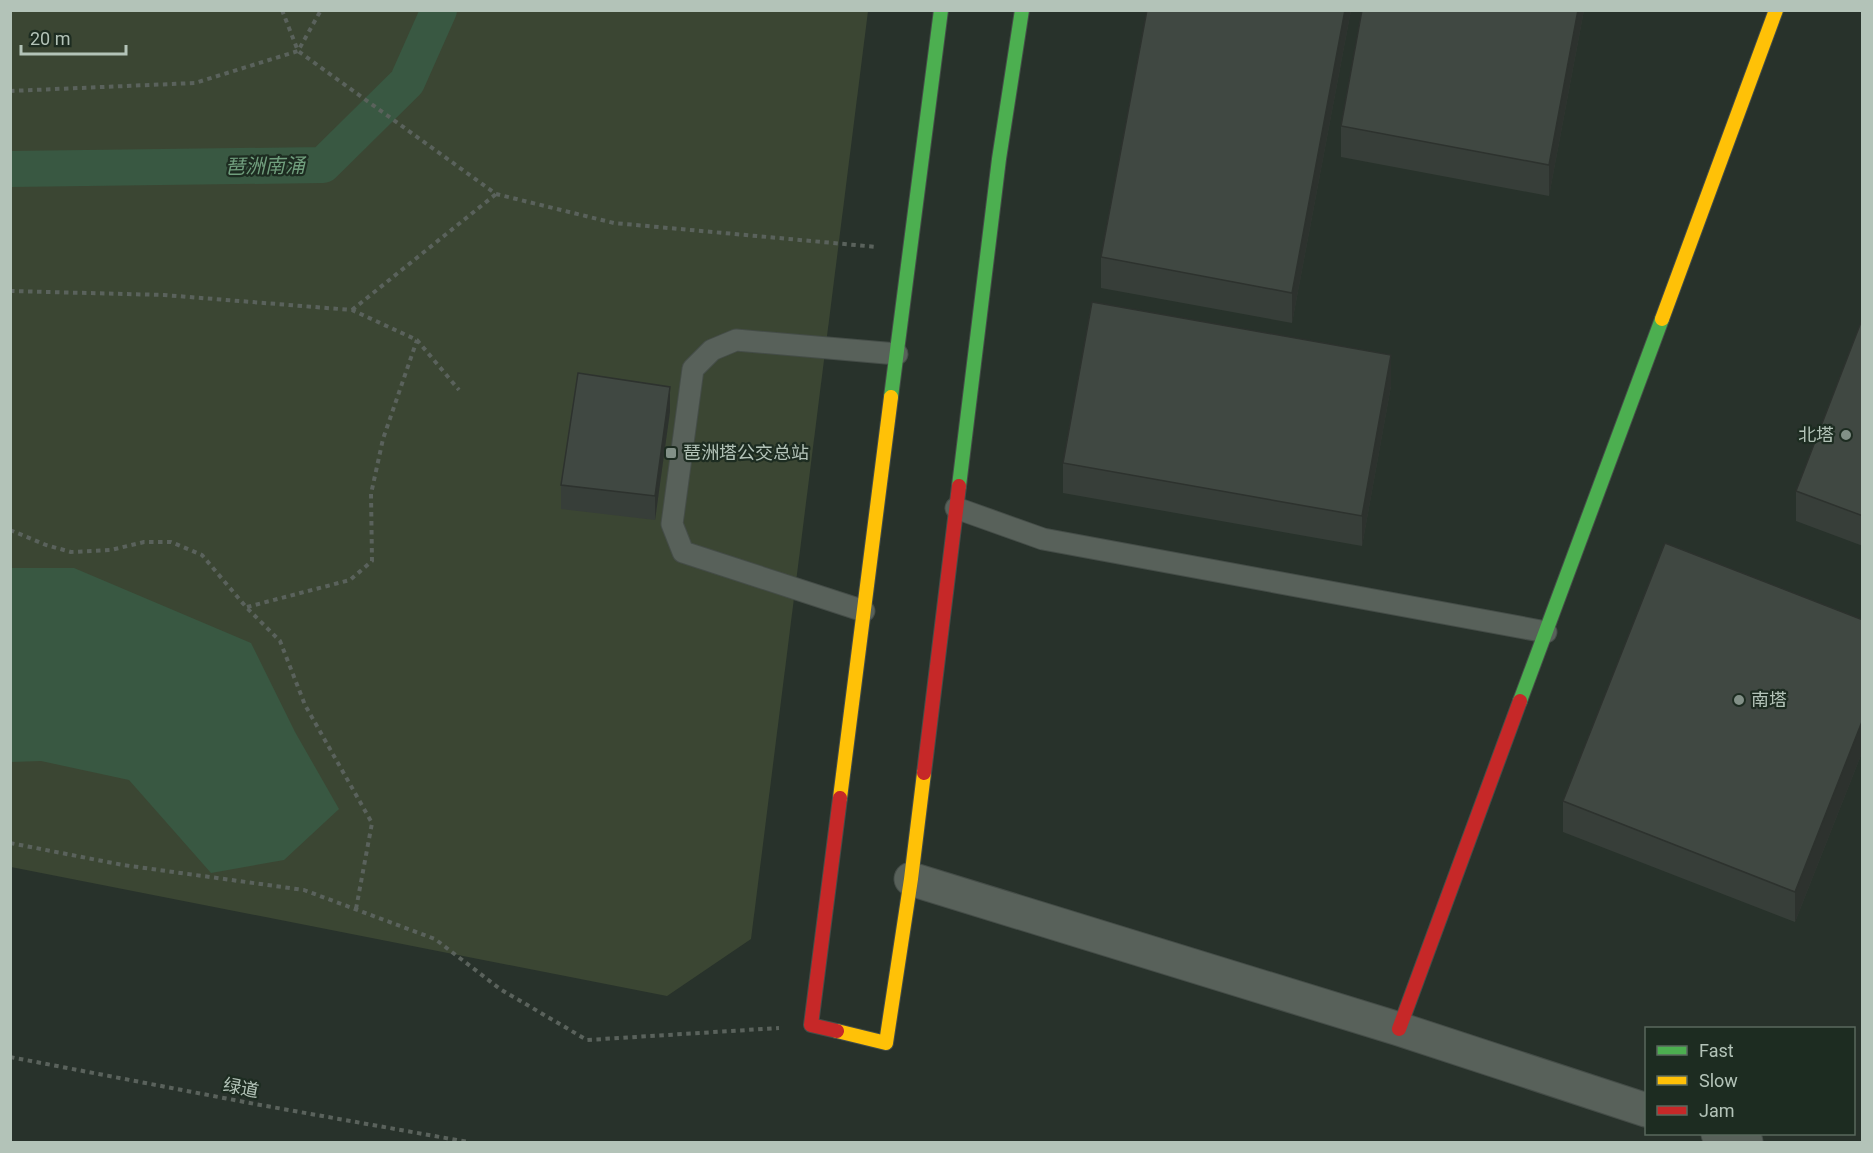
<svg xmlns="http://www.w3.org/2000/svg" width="1873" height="1153" viewBox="0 0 1873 1153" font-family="Roboto,'Noto Sans SC',sans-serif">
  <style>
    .green { fill: #3b4633 }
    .water { fill: #395842 }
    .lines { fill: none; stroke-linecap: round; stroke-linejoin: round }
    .canal { stroke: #395842; stroke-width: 36 }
    .lane-casing { stroke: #454d48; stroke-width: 23 }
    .street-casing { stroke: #454d48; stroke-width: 35 }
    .fast-casing { stroke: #454d48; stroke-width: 16 }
    .slow-casing { stroke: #454d48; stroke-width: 16 }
    .jam-casing { stroke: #454d48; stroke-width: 16 }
    .path { stroke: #5a625c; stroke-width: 4; stroke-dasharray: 4.5 4.5; stroke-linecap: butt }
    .lane { stroke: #58615a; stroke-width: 21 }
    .street { stroke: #58615a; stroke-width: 33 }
    .fast { stroke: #4caf50; stroke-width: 14 }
    .slow { stroke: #ffc107; stroke-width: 14 }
    .jam { stroke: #c62828; stroke-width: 14 }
    .wall { fill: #373e39 }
    .shaded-wall { fill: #2d322e }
    .building { fill: #404842; stroke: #2d322e; stroke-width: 1.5 }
    .poi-dot { fill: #829087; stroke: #1d2c21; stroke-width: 2 }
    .labels { text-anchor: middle; stroke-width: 4.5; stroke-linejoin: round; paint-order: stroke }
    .poi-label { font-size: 18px; fill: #b3c3b8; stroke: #1d2c21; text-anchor: start }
    .street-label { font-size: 18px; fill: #b3c3b8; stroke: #1d2c21 }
    .water-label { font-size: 20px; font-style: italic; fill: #709e7d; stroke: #1d2c21 }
  </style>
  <rect width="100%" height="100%" fill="#28322b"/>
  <path class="green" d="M10 11H868L751 939 667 996 11 867Z"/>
  <path class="water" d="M10 568H74L251 643 295 732 339 809 284 860 211 873 129 780 41 761 11 762Z"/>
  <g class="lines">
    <path class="canal" d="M10 169 323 165 407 82 439 10"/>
    <defs>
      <g id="lane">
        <path d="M956 508 1043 539 1546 632"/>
        <path d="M864 611 683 552 672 524 693 369 712 350 736 340 897 354"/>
      </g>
      <g id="street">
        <path d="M911 879 1399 1029 1646 1110"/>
        <path d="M1718 1134 1746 1142"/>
      </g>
      <g id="fast">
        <path d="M891 397 941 10"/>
        <path d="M959 486 999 159 1022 10"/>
        <path d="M1520 701 1662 319"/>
      </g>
      <g id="slow">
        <path d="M1662 319 1776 10"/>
        <path d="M840 798 891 397"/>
        <path d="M837 1031 886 1043 911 879 924 773"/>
      </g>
      <g id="jam">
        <path d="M924 773 959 486"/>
        <path d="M1399 1029 1520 701"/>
        <path d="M837 1031 811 1025 840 798"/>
      </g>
    </defs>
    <use href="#lane" class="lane-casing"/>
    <use href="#street" class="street-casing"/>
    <use href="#fast" class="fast-casing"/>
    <use href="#slow" class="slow-casing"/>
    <use href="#jam" class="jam-casing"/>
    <g class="path">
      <path d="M282 10 298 51 496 194 614 223 877 247"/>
      <path d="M10 91 195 83 298 51 321 10"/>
      <path d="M10 291 164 295 352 310 417 340 459 390"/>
      <path d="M352 310 496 194"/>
      <path d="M10 530 46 545 71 552 111 550 144 542H171L202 555 246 607 280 641 305 705 372 823 356 909"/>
      <path d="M247 607 350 580 372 561 371 494 383 439 417 340"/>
      <path d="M10 843 123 865 304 890 435 939 500 989 587 1040 779 1028"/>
      <path d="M10 1057 255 1104 468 1142"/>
    </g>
    <use href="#lane" class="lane"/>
    <use href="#street" class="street"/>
    <use href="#fast" class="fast"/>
    <use href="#slow" class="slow"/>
    <use href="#jam" class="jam"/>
  </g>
  <g class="wall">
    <path d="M1147 10H1351L1292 323 1101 288V257Z"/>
    <path d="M1362 10H1584L1549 196 1341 157V126Z"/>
    <path d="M1863 317V546L1796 521V491Z"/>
    <path d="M1391 386 1362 546 1063 493V463Z"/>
    <path d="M670 411 655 520 561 509V485Z"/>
    <path d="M1863 620V750L1795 922 1563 832V801Z"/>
  </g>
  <g class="shaded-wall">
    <path d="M1345 10H1351L1292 323V293Z"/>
    <path d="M1578 10H1584L1549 196V165Z"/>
    <path d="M1391 355V386L1362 546V516Z"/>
    <path d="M670 387V411L655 520V496Z"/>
    <path d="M1863 719V750L1795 922V892Z"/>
  </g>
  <g class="building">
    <path d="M1147 10H1345L1292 293 1101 257Z"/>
    <path d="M1362 10H1578L1549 165 1341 126Z"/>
    <path d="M1092 302 1391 355 1362 516 1063 463Z"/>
    <path d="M1863 317V516L1796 491Z"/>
    <path d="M578 373 670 387 655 496 561 485Z"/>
    <path d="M1665 543 1863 620V719L1795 892 1563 801Z"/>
  </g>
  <g class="poi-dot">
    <circle cx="1846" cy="435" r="6"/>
    <rect x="665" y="447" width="12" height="12" rx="3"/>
    <circle cx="1739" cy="700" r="6"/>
  </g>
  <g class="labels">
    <g class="poi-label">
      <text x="1834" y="441" text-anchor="end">北塔</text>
      <text x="683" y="459">琶洲塔公交总站</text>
      <text x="1751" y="706">南塔</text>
    </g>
    <g class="street-label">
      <text transform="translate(241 1088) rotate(11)" y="6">绿道</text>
    </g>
    <g class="water-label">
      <text transform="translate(265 166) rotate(-1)" y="7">琶洲南涌</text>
    </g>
  </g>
  <rect width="1873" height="1153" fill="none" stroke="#b3c3b8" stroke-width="24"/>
  <rect x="1645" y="1027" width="210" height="108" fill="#1d2c21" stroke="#59685d" stroke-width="1.5"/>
  <rect x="1657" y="1046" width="30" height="9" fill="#4caf50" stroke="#59685d" stroke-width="1.5"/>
  <text x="1699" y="1057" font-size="18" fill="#b3c3b8">Fast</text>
  <rect x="1657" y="1076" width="30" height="9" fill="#ffc107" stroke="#59685d" stroke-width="1.5"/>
  <text x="1699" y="1087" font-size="18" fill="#b3c3b8">Slow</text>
  <rect x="1657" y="1106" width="30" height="9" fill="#c62828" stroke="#59685d" stroke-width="1.5"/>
  <text x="1699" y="1117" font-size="18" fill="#b3c3b8">Jam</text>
  <path d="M21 45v9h105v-9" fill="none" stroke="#b3c3b8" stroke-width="3"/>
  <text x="30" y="45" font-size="18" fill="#b3c3b8" stroke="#1d2c21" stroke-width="4.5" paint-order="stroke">20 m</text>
</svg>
